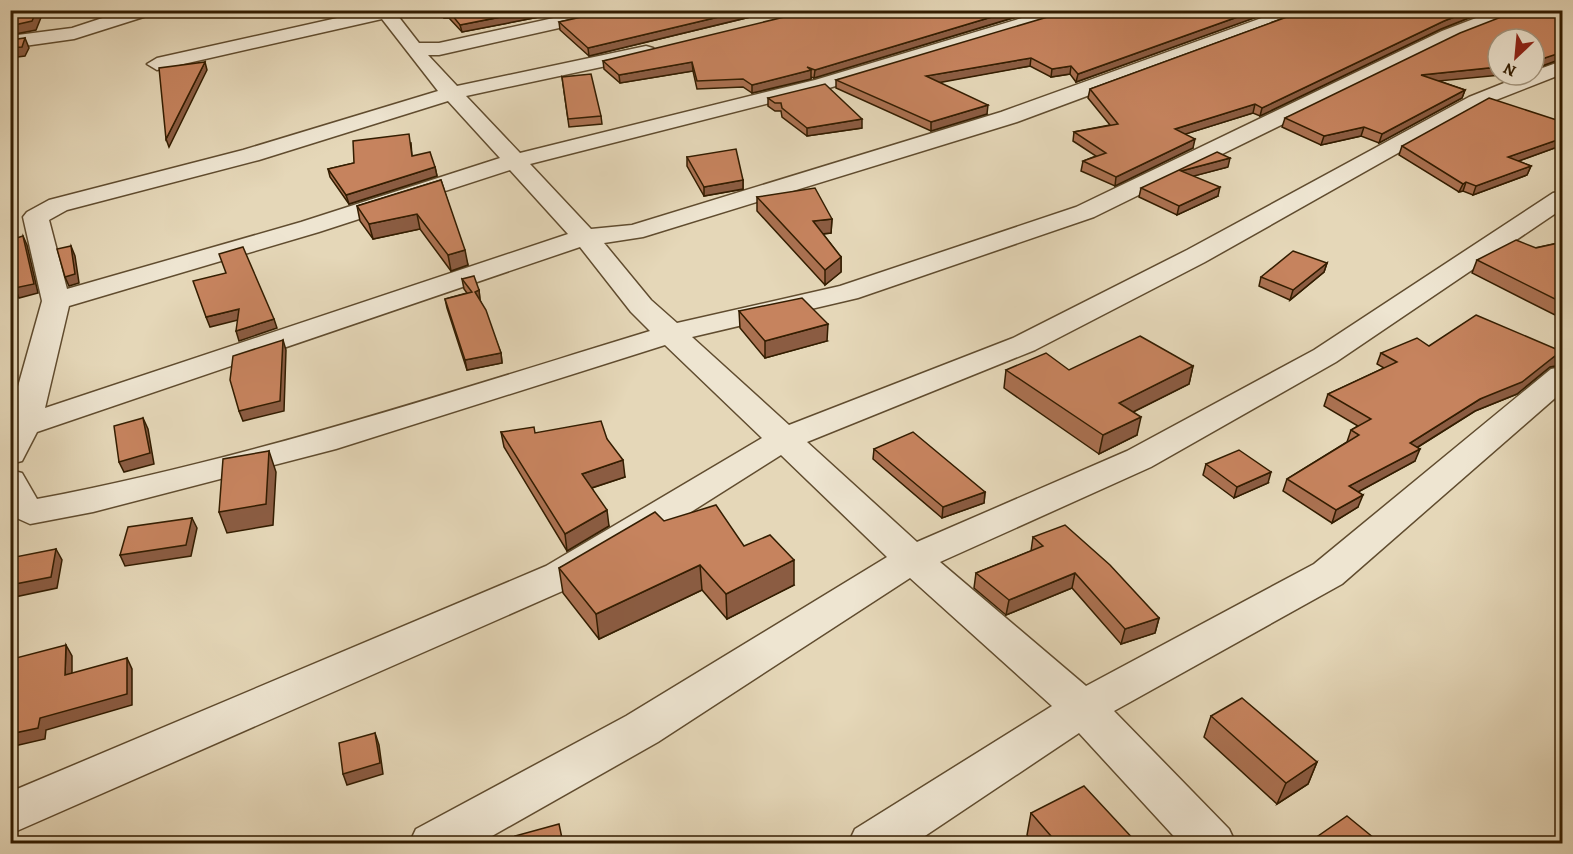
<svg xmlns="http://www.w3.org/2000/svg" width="1573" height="854" viewBox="0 0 1573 854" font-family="Alegreya,serif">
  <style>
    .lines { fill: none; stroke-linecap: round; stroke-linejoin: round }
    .minor-casing { stroke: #604c2f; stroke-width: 3 }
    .minor { fill: #eee5d1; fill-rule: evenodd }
    .wall { fill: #aa7151; stroke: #331d01; stroke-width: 1.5 }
    .shaded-wall { fill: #8b5c42; stroke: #331d01; stroke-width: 1.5 }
    .building { fill: #c6835e; stroke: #331d01; stroke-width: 1.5 }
  </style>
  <rect width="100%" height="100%" fill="#e5d7b8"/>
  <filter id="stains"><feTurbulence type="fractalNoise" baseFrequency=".00333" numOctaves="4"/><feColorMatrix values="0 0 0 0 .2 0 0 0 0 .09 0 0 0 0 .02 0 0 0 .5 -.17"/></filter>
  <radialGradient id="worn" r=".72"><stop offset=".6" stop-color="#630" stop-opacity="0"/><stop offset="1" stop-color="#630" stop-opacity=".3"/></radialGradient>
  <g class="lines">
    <defs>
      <g id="minor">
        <path d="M127 10H155L153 14 74 39 10 48V36L72 28Z"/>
        <path d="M373 10H407L398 16 419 43H439L590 10H625L617 15 439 55H428L457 86 646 46 653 48 656 52 653 56 466 96 520 153 815 80 1049 10H1078L1076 14 829 88 530 164 591 229 632 225 1001 112 1284 10H1310L1308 14 1017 122 643 237 604 243 651 300 677 323 840 286 1076 207 1442 31 1497 10H1522L1520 14 1456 39 1094 217 858 298 692 337 789 425 1013 338 1187 250 1469 97 1524 75H1534V71L1562 61V74L1483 105 1205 262 1035 350 807 442 917 542 1127 451 1314 350 1553 193 1562 191V209L1336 362 1151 467 940 562 1086 686 1314 564 1551 369 1562 367V392L1342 584 1114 711 1229 829 1236 844H1181L1079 733 913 844H848L855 829 1052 706 910 578 658 742 478 844H409L416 829 626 716 887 557 781 455 574 586 10 834V792L546 566 762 438 665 345 336 449 93 512 30 524 10 515V470L22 473 37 499C245 460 447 393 650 331L631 312 580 247 37 432 22 461 10 464V415L42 301 23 217 27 212 49 200 243 150 438 91 382 19 157 70 147 64 157 58ZM448 101 500 158 301 222 67 289 49 220 67 210 259 160ZM510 170 568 234 45 408 69 306 319 232Z"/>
      </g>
    </defs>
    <use href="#minor" class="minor-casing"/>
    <use href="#minor" class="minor"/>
  </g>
  <g class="wall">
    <path d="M441 10H575L462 32 449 18H444Z"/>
    <path d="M613 10H779L589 56 560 30 559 22Z"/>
    <path d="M1039 10 814 78 811 77V79L752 93 743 87 697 89 693 71 620 83 604 69 603 61Z"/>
    <path d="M1276 10 1076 82 1070 74 1051 77 1030 66 939 82 987 114 931 131 836 88V80Z"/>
    <path d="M1306 10H1489L1441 29 1260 116 1253 113 1185 134 1193 148 1115 186 1081 171 1083 161 1096 156 1073 141 1074 132 1110 125 1088 98 1090 89Z"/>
    <path d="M1563 10V60L1561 59 1534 69V39L1439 81 1465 90 1462 98 1379 143 1361 136 1321 145 1282 127 1285 118Z"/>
    <path d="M562 77 601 116 602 124 569 127Z"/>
    <path d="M768 98 862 128 807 136 782 117 781 111H775L768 106Z"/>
    <path d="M1563 122V145L1518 161 1531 166 1527 175 1473 195 1463 191 1459 192 1399 155 1402 146Z"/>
    <path d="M411 143 412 156 435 167 437 176 349 204 330 177 328 169 354 163Z"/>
    <path d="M687 157 743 180V189L704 196 687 166Z"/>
    <path d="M1228 167 1193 176 1218 196 1177 215 1139 197 1141 188Z"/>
    <path d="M441 180 468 265 451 271 420 229 373 239 360 221 357 206Z"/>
    <path d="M757 197 832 219 831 233 823 234 841 257V272L825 285 757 211Z"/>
    <path d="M1563 242V319L1472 273 1477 260Z"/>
    <path d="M1327 263 1324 272 1290 300 1259 286 1261 277Z"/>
    <path d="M462 279 479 290 480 300 501 353 502 363 467 370 447 308 445 299 467 293 464 289Z"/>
    <path d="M739 311 827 341 765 358 740 328Z"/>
    <path d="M1429 346 1563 352V361L1561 365 1550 367 1517 394 1475 411 1418 447 1415 461 1358 492V507L1332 523 1283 491 1287 479 1347 442 1351 430 1358 426 1324 406 1328 394 1384 368 1377 364 1381 353Z"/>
    <path d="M1193 366 1189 384 1133 412 1137 435 1099 454 1004 388 1006 370H1069Z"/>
    <path d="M501 432 607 439 625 477 592 488 609 526 567 551 504 447Z"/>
    <path d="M874 449 985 492 984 503 942 518 873 459Z"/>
    <path d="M1206 464 1268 483 1234 498 1203 475Z"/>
    <path d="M664 521 744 546 794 585 727 619 702 590 599 639 563 593 559 568Z"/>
    <path d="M1033 537 1159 618 1155 633 1121 644 1072 588 1006 615 974 588 976 573 1031 551Z"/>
    <path d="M1211 716 1317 762 1308 784 1277 804 1204 737Z"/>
    <path d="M1031 813 1137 843H1034L1027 835Z"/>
  </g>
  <g class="shaded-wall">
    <path d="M37 10H44L36 30 10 35V26Z"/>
    <path d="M448 10 449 18H444L443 11Z"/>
    <path d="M536 10H575L462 32 460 25Z"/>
    <path d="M748 10H779L589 56 588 48Z"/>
    <path d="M1015 10H1039L814 78 815 70Z"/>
    <path d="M1257 10H1276L1076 82 1078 74Z"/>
    <path d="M1472 10H1489L1441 29 1260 116 1262 108 1444 21Z"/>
    <path d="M25 38 29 48 25 56 10 58V48Z"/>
    <path d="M1563 51 1561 59 1534 69V64L1536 61Z"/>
    <path d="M1031 58 1030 66 926 85V76Z"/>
    <path d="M205 62 207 70 169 147 166 139Z"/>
    <path d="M692 62 693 71 620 83 619 75Z"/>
    <path d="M1071 66 1070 74 1051 77 1052 69Z"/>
    <path d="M1498 67V75H1501L1418 83 1421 75Z"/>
    <path d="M811 70V79L752 93V85Z"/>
    <path d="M1465 90 1462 98 1379 143 1382 134Z"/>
    <path d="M1255 104 1253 113 1173 138 1175 129Z"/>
    <path d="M988 105 987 114 931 131V122Z"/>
    <path d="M862 119V128L807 136V128Z"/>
    <path d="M1364 127 1361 136 1321 145 1324 136Z"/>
    <path d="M1563 138V145L1505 166 1508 157Z"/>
    <path d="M1195 139 1193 148 1115 186 1116 177Z"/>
    <path d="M1230 158 1228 167 1179 180 1181 171Z"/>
    <path d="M1531 166 1527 175 1473 195 1476 186Z"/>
    <path d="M435 167 437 176 349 204 346 195Z"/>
    <path d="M743 180V189L704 196V187Z"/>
    <path d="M1466 182 1463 191 1459 192 1463 184Z"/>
    <path d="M1220 187 1218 196 1177 215 1179 206Z"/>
    <path d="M417 214 420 229 373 239 369 224Z"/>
    <path d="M832 219 831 233 812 235 813 221Z"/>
    <path d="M23 236 27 245 38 293 19 298 15 288Z"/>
    <path d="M71 246 75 256 79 283 69 286 65 277Z"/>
    <path d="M465 250 468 265 451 271 448 255Z"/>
    <path d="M841 257V272L825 285V270Z"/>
    <path d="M1327 263 1324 272 1290 300 1293 290Z"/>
    <path d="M10 275 15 285 10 286Z"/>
    <path d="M479 290 480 300 476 302 475 292Z"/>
    <path d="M239 309 242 319 210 327 206 317Z"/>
    <path d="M274 319 277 328 239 341 236 331Z"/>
    <path d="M828 324 827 341 765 358V341Z"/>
    <path d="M283 340 286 350 284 411 243 421 239 411Z"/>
    <path d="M501 353 502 363 467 370 465 360Z"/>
    <path d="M1563 354V361L1561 365 1550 367 1517 394 1475 411 1405 455 1410 443 1480 399 1555 356Z"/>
    <path d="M1193 366 1189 384 1115 421 1119 403Z"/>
    <path d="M1141 417 1137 435 1099 454 1103 435Z"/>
    <path d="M143 418 148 429 154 464 124 472 119 462Z"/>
    <path d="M1420 449 1415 461 1345 499 1349 486Z"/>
    <path d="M269 451 276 472 273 525 227 533 219 512Z"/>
    <path d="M623 460 625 477 585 490 582 474Z"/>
    <path d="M1271 472 1268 483 1234 498 1237 487Z"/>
    <path d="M985 492 984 503 942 518 943 507Z"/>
    <path d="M1363 495 1358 507 1332 523 1336 510Z"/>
    <path d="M607 510 609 526 567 551 565 534Z"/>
    <path d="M192 518 197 528 191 556 125 566 120 555Z"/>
    <path d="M56 549 62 560 57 588 10 598V585Z"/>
    <path d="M794 560V585L727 619 726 594Z"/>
    <path d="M700 565 702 590 599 639 596 614Z"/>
    <path d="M1075 573 1072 588 1006 615 1009 600Z"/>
    <path d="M1159 618 1155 633 1121 644 1125 629Z"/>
    <path d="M66 645 72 656V686L65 675Z"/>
    <path d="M127 658 132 669V705L46 730 45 739 10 747V734L40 718Z"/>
    <path d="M375 733 379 745 383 774 347 785 343 774Z"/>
    <path d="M1317 762 1308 784 1277 804 1286 783Z"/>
  </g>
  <g class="building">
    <path d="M10 10H37L32 21 10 26Z"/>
    <path d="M448 10H536L460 25Z"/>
    <path d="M613 10H748L588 48 559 22Z"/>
    <path d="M813 10H1015L815 70 807 67 811 70 752 85 743 79 697 81 692 62 619 75 603 61Z"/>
    <path d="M1071 10H1257L1078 74 1071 66 1052 69 1031 58 926 76 988 105 931 122 836 80Z"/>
    <path d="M1306 10H1472L1444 21 1262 108 1255 104 1175 129 1195 139 1116 177 1083 161 1106 153 1074 132 1118 124 1090 89Z"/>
    <path d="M1519 10H1563V52L1536 61 1534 64V39H1498V67L1421 75 1465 90 1382 134 1364 127 1324 136 1285 118 1460 33Z"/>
    <path d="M25 38 22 47 10 48V40Z"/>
    <path d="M205 62 166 139 159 68Z"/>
    <path d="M591 74 601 116 568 119 562 77Z"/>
    <path d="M825 84 862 119 807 128 782 108 781 103H775L768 98Z"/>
    <path d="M1489 98 1563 122V138L1508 157 1531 166 1476 186 1466 182 1463 184 1402 146Z"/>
    <path d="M409 134 412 156 430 152 435 167 346 195 328 169 354 163 353 141Z"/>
    <path d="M736 149 743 180 704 187 687 157Z"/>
    <path d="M1217 152 1230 158 1181 171 1220 187 1179 206 1141 188Z"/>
    <path d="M441 180 465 250 448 255 417 214 369 224 357 206Z"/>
    <path d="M815 188 832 219 813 221 841 257 825 270 757 197Z"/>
    <path d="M23 236 34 284 15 288 10 275V240Z"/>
    <path d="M1516 240 1536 248 1563 242V303L1477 260Z"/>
    <path d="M71 246 75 274 65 277 57 249Z"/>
    <path d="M243 247 274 319 236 331 239 309 206 317 193 281 226 273 219 254Z"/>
    <path d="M1293 251 1327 263 1293 290 1261 277Z"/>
    <path d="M474 276 479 290 475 292 486 310 501 353 465 360 445 299 472 292 462 279Z"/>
    <path d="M802 298 828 324 765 341 739 311Z"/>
    <path d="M1476 315 1563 352V354L1555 356 1522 382 1480 399 1410 443 1420 449 1349 486 1363 495 1336 510 1287 479 1359 435 1351 430 1371 419 1328 394 1397 362 1381 353 1417 338 1429 346Z"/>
    <path d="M1140 336 1193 366 1119 403 1141 417 1103 435 1006 370 1046 353 1069 370Z"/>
    <path d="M283 340 280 401 239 411 230 380 233 356Z"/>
    <path d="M143 418 150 453 119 462 114 426Z"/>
    <path d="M601 421 607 439 623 460 582 474 607 510 565 534 501 432 534 427 535 433Z"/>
    <path d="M913 432 985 492 943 507 874 449Z"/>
    <path d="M1239 450 1271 472 1237 487 1206 464Z"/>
    <path d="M269 451 266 504 219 512 223 459Z"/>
    <path d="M716 505 744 546 770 535 794 560 726 594 700 565 596 614 559 568 655 512 664 521Z"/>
    <path d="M192 518 186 545 120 555 128 527Z"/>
    <path d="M1065 525 1110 565 1159 618 1125 629 1075 573 1009 600 976 573 1043 546 1033 537Z"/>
    <path d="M56 549 51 577 10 585V558Z"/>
    <path d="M66 645 65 675 127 658V694L40 718 38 728 10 734V667L12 659Z"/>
    <path d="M1242 698 1317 762 1286 783 1211 716Z"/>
    <path d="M375 733 380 763 343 774 339 743Z"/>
    <path d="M1084 786 1137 843H1057L1031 813Z"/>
    <path d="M1347 816 1380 843H1308Z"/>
    <path d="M559 824 563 843H517L515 836Z"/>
  </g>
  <rect width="1573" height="854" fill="none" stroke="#e5d7b8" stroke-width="36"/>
  <rect x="12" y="12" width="1549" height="830" fill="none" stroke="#331d01" stroke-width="3"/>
  <rect x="18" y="18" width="1537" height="818" fill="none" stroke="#331d01" stroke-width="1.5"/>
  <g transform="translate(1516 57) rotate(206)"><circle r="28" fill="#eee5d1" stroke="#a3957e" stroke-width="1.5"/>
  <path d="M0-4.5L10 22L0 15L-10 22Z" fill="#8f2418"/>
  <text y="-9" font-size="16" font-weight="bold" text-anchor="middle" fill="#331d01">N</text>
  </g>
  <rect width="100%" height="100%" filter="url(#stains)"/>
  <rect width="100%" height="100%" fill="url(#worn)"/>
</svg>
